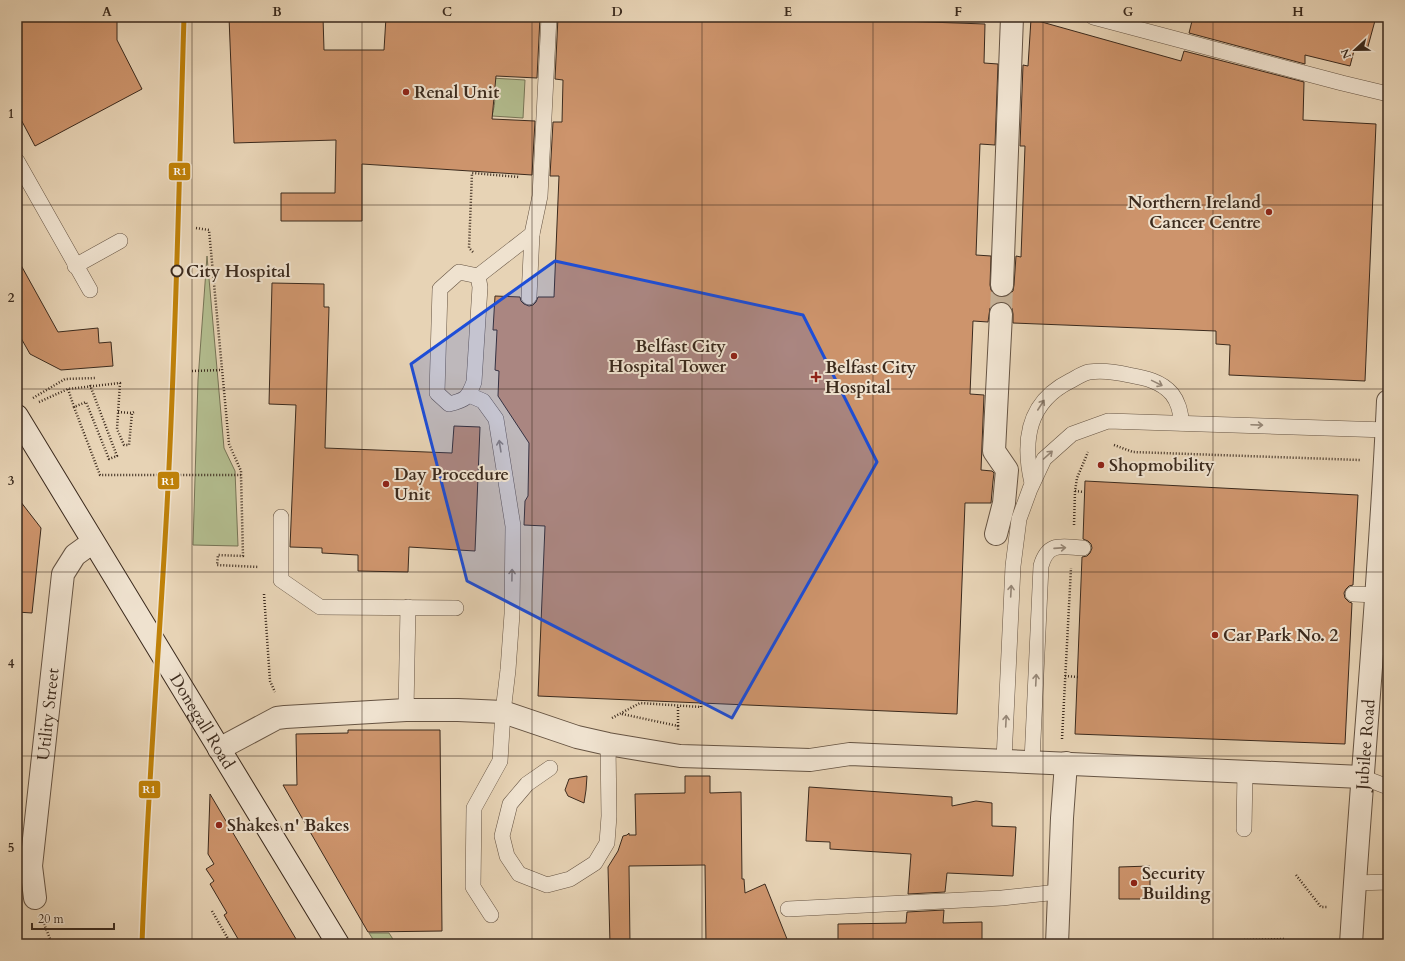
<svg xmlns="http://www.w3.org/2000/svg" width="1405" height="961" viewBox="0 0 1405 961" font-family="Cardo,serif">
  <style>
    .green { fill: #b3bd8f; stroke: #777456 }
    .building { fill: #cd946c; stroke: #3b2a1d }
    .lines { fill: none; stroke-linecap: round; stroke-linejoin: round }
    .street-tunnel { stroke: #c5b197; stroke-width: 22; stroke-dasharray: 22 11; stroke-linecap: butt }
    .lane-casing { stroke: #665443; stroke-width: 16 }
    .street-casing { stroke: #665443; stroke-width: 24 }
    .secondary-casing { stroke: #3b2a1d; stroke-width: 24 }
    .path { stroke: #3b2a1d; stroke-width: 2.5; stroke-dasharray: 1 2; stroke-linecap: butt }
    .lane { stroke: #efe2cf; stroke-width: 15 }
    .street { stroke: #efe2cf; stroke-width: 22 }
    .secondary { stroke: #efe2cf; stroke-width: 22 }
    .rail-1-casing { stroke: #efe2cf; stroke-width: 8 }
    .rail-1 { stroke: #bf8109; stroke-width: 5 }
    .oneway { stroke: #958676 }
    .marked { fill: #1d4ed8; fill-opacity: 0.2; stroke: #1d4ed8; stroke-width: 3; stroke-linejoin: round }
    .grid { fill: none; stroke: #3b2a1d; stroke-width: 1; stroke-opacity: 0.55 }
    .poi-dot { fill: #8f2418; stroke: #efe2cf; stroke-width: 1.5 }
    .stop-dot { fill: #efe2cf; stroke: #3b2a1d; stroke-width: 2 }
    .labels { text-anchor: middle; stroke-width: 4; stroke-linejoin: round; paint-order: stroke }
    .poi-label { font-size: 17px; font-weight: bold; fill: #3b2a1d; stroke: #efe2cf; text-anchor: start }
    .stop-label { font-size: 17px; font-weight: bold; fill: #3b2a1d; stroke: #efe2cf; text-anchor: start }
    .street-label { font-size: 17px; fill: #3b2a1d; stroke: #efe2cf }
    .line-badge { stroke: #efe2cf; stroke-width: 1.5 }
    .badge-label { font-size: 11px; text-anchor: middle; font-weight: bold; fill: #fff }
    .neatline { fill: none; stroke: #3b2a1d; stroke-width: 1.5 }
    .grid-label { font-size: 13px; text-anchor: middle; font-weight: bold; fill: #3b2a1d }
  </style>
  <rect width="100%" height="100%" fill="#e7d3b5"/>
  <filter id="stains"><feTurbulence type="fractalNoise" baseFrequency=".005" numOctaves="4"/><feColorMatrix values="0 0 0 0 .2 0 0 0 0 .09 0 0 0 0 .02 0 0 0 .5 -.17"/></filter>
  <radialGradient id="worn" r=".72"><stop offset=".6" stop-color="#630" stop-opacity="0"/><stop offset="1" stop-color="#630" stop-opacity=".3"/></radialGradient>
  <g class="green">
    <path d="M491 78 525 80 523 118 492 116C496 100 496 94 491 78Z"/>
    <path d="M207 256 224 448 235 471 238 546 193 545 198 380Z"/>
    <path d="M369 933H389L396 944H376Z"/>
  </g>
  <g class="building">
    <path d="M17 17H117V40L142 89 35 146 17 112Z"/>
    <path d="M229 17H323L324 50H384L386 17H540L537 78 496 76 492 119 535 121 532 175 362 164V221H281V193H335L336 140 234 143Z"/>
    <path d="M558 17H811L839 18V17H900V21L985 24 984 63 998 64 995 145 980 144 976 255 991 256 990 285 991 290 995 295 1001 297 1007 296 1013 291 1014 285 1016 256 1021 257 1025 146H1020L1023 65 1028 66 1031 19 1181 61 1184 51 1304 82 1303 120 1376 124 1365 381 1229 375 1230 345 1216 344V331L1013 323V314L1012 308 1007 303 1001 302 996 303 990 308 988 322 973 321 970 394 984 395 981 470 992 471 994 473 993 481 991 503H965L957 714 538 696 545 526 524 525 525 501 528 496 529 443 498 396 499 371 495 370 497 330H493L495 296 520 297 521 301 524 304 529 306 533 305 536 302 538 297H554L559 176H550L553 122H562L563 80 555 79Z"/>
    <path d="M1193 17H1376L1367 50 1355 47 1350 66 1305 55V64L1189 33Z"/>
    <path d="M17 258 58 332 98 328 99 343 111 342 113 366 61 370 30 354 17 331Z"/>
    <path d="M272 283 324 284V307H329L325 448 452 453 454 426 480 427 475 551 409 547 408 572 358 571V555L322 553V548L290 547 296 405 269 404Z"/>
    <path d="M1085 481 1358 495 1353 585 1349 586 1346 589 1344 593 1345 598 1349 602 1352 603 1345 744 1075 734 1082 557 1087 556 1090 553 1092 548 1091 544 1088 541 1083 539Z"/>
    <path d="M17 497 41 528 32 613 17 612Z"/>
    <path d="M348 730H440L442 931 368 932 283 785H297L296 734 348 733Z"/>
    <path d="M587 776 586 790 584 803 568 796 565 790 569 779Z"/>
    <path d="M685 776H710V793L741 792 742 879H744L745 893 765 884 789 944H706L705 865 629 866 630 944H610L608 867 618 851 623 836 627 835 629 833V835H636L635 794 685 793Z"/>
    <path d="M809 787 952 797V806L976 801 992 803V826L1016 827 1013 876 947 873 945 892 908 894 911 854 830 849V842L806 841Z"/>
    <path d="M210 794 265 887 299 944H241L224 915 227 913 210 884 214 881 206 869 214 864 208 854Z"/>
    <path d="M1150 866V899H1119V867Z"/>
    <path d="M944 910 943 923 982 922V944H838V924L906 923 907 912Z"/>
  </g>
  <g class="lines">
    <path class="street-tunnel" d="M1001 314 1002 285"/>
    <defs>
      <g id="lane">
        <path d="M1093 17 1342 83 1388 94"/>
        <path d="M17 161 90 290"/>
        <path d="M75 266 120 241"/>
        <path d="M459 272 478 276 480 287 474 382C468 398 466 400 449 404L437 393 440 289Z"/>
        <path d="M478 276 532 234 540 196 549 17"/>
        <path d="M529 297 532 234"/>
        <path d="M469 395 483 401 496 419 513 526 512 614 508 670 503 712 500 761 474 808 473 887 491 915"/>
        <path d="M1032 483C1022 440 1028 402 1070 381 1076 378 1083 373 1089 372 1102 370 1116 372 1129 375 1145 378 1161 381 1172 394 1179 403 1180 412 1182 423"/>
        <path d="M281 517V580L320 607 456 608"/>
        <path d="M1353 594 1377 595"/>
        <path d="M406 710 408 607"/>
        <path d="M1004 760 1013 566 1019 519 1030 489 1044 459 1072 434 1108 421 1387 430"/>
        <path d="M1032 761 1041 566C1048 541 1062 547 1083 548"/>
        <path d="M550 768 527 784 510 804 502 836 507 856 519 874 547 885 570 879 595 863 607 843 609 816 608 744"/>
        <path d="M1362 777 1388 787"/>
        <path d="M1244 829 1245 772"/>
        <path d="M1355 883 1388 882"/>
        <path d="M788 909 1002 898 1058 892"/>
      </g>
      <g id="street">
        <path d="M1002 285 1012 17"/>
        <path d="M996 534 1004 503 1007 470 994 451 1001 314"/>
        <path d="M219 749 277 718 285 717 406 710H458L503 712 577 737 608 744 680 756 810 760 850 754 1362 777"/>
        <path id="s1" d="M35 898 31 866 63 574 75 555 93 542"/>
        <path d="M1057 944 1062 818 1066 763"/>
        <path id="s2" d="M1351 944C1362 763 1380 583 1388 401"/>
      </g>
      <g id="secondary">
        <path id="s3" d="M17 416 338 944"/>
      </g>
    </defs>
    <use href="#lane" class="lane-casing"/>
    <use href="#street" class="street-casing"/>
    <use href="#secondary" class="secondary-casing"/>
    <g class="path">
      <path d="M196 228 209 230 229 444 241 471V475L243 556 218 555 217 565 259 567"/>
      <path d="M473 252 469 248 472 173 519 177"/>
      <path d="M192 371 222 370"/>
      <path d="M90 385 117 456 109 459 86 402 74 407 100 475H241"/>
      <path d="M68 389 74 407"/>
      <path d="M33 398 65 379 96 378"/>
      <path d="M39 402 68 389 120 383 117 429 124 445H129L132 413 134 412"/>
      <path d="M118 412 132 413"/>
      <path d="M1114 445 1133 452 1360 460"/>
      <path d="M1075 491 1084 492"/>
      <path d="M1074 525 1075 491 1077 478 1088 452"/>
      <path d="M264 594 270 681 275 692"/>
      <path d="M1065 676 1078 677"/>
      <path d="M622 714 678 726V730"/>
      <path d="M612 718 640 703 701 707V703"/>
      <path d="M678 726V706"/>
      <path d="M1062 739 1071 568"/>
      <path d="M1296 875 1321 907H1328"/>
      <path d="M212 911 231 944"/>
      <path d="M43 921 52 944"/>
      <path d="M1094 944 1285 939"/>
    </g>
    <use href="#lane" class="lane"/>
    <use href="#street" class="street"/>
    <use href="#secondary" class="secondary"/>
    <defs>
      <path id="rail-1" d="M142 944C147 798 159 652 167 506 176 343 179 180 184 17"/>
    </defs>
    <use href="#rail-1" class="rail-1-casing"/>
    <use href="#rail-1" class="rail-1"/>
  </g>
  <defs><path id="oneway-shaft" d="M-6 0H5M1.5-3L5.5 0L1.5 3" fill="none" stroke-width="1.6" stroke-linecap="round" stroke-linejoin="round"/></defs>
  <g class="oneway">
    <use href="#oneway-shaft" transform="translate(1157 383) rotate(26)"/>
    <use href="#oneway-shaft" transform="translate(1041 405) rotate(-57)"/>
    <use href="#oneway-shaft" transform="translate(1257 425) rotate(2)"/>
    <use href="#oneway-shaft" transform="translate(500 446) rotate(-99)"/>
    <use href="#oneway-shaft" transform="translate(1048 455) rotate(-42)"/>
    <use href="#oneway-shaft" transform="translate(1060 548) rotate(-4)"/>
    <use href="#oneway-shaft" transform="translate(512 575) rotate(-89)"/>
    <use href="#oneway-shaft" transform="translate(1011 591) rotate(-87)"/>
    <use href="#oneway-shaft" transform="translate(1036 680) rotate(-87)"/>
    <use href="#oneway-shaft" transform="translate(1006 721) rotate(-87)"/>
  </g>
  <path class="marked" d="M555 261 803 315 877 462 732 718 467 581 411 364Z"/>
  <path class="grid" d="M192 17V944M362 17V944M532 17V944M702 17V944M873 17V944M1043 17V944M1213 17V944M17 205H1388M17 389H1388M17 572H1388M17 756H1388"/>
  <g class="poi-dot">
    <circle cx="406" cy="92" r="4"/>
    <circle cx="1269" cy="212" r="4"/>
    <circle cx="734" cy="356" r="4"/>
    <path d="M814 371h4v4h4v4h-4v4h-4v-4h-4v-4h4z"/>
    <circle cx="1101" cy="465" r="4"/>
    <circle cx="386" cy="484" r="4"/>
    <circle cx="1215" cy="635" r="4"/>
    <circle cx="219" cy="825" r="4"/>
    <circle cx="1134" cy="883" r="4"/>
  </g>
  <circle class="stop-dot" cx="177" cy="271" r="5.5"/>
  <g class="labels">
    <g class="poi-label">
      <text x="414" y="98">Renal Unit</text>
      <text x="1261" y="208" text-anchor="end">Northern Ireland<tspan x="1261" dy="20">Cancer Centre</tspan></text>
      <text x="726" y="352" text-anchor="end">Belfast City<tspan x="726" dy="20">Hospital Tower</tspan></text>
      <text x="825" y="373">Belfast City<tspan x="825" dy="20">Hospital</tspan></text>
      <text x="1109" y="471">Shopmobility</text>
      <text x="394" y="480">Day Procedure<tspan x="394" dy="20">Unit</tspan></text>
      <text x="1223" y="641">Car Park No. 2</text>
      <text x="227" y="831">Shakes n' Bakes</text>
      <text x="1142" y="879">Security<tspan x="1142" dy="20">Building</tspan></text>
    </g>
    <g class="stop-label">
      <text x="186" y="277">City Hospital</text>
    </g>
    <g class="street-label">
      <text dy="6" stroke="none"><textPath href="#s1" startOffset="185">Utility Street</textPath></text>
      <text dy="6" stroke="none"><textPath href="#s3" startOffset="357">Donegall Road</textPath></text>
      <text dy="6" stroke="none"><textPath href="#s2" startOffset="200">Jubilee Road</textPath></text>
    </g>
  </g>
  <g class="line-badge">
    <rect x="168" y="162" width="23" height="19" rx="4" fill="#bf8109"/>
    <rect x="157" y="471" width="23" height="19" rx="4" fill="#bf8109"/>
    <rect x="138" y="780" width="23" height="19" rx="4" fill="#bf8109"/>
  </g>
  <g class="badge-label">
    <text x="180" y="175">R1</text>
    <text x="168" y="485">R1</text>
    <text x="149" y="793">R1</text>
  </g>
  <rect width="1405" height="961" fill="none" stroke="#e7d3b5" stroke-width="44"/>
  <g transform="translate(1355 50) rotate(248)" stroke="#efe2cf" stroke-width="3" paint-order="stroke">
  <path d="M0-3L7 15L0 10L-7 15Z" fill="#3b2a1d"/>
  <text y="-6" font-size="11" font-weight="bold" text-anchor="middle" fill="#3b2a1d">N</text>
  </g>
  <path d="M32 923v6h82v-6" fill="none" stroke="#3b2a1d" stroke-width="2"/>
  <text x="38" y="923" font-size="12" fill="#3b2a1d" stroke="#efe2cf" stroke-width="3" paint-order="stroke">20 m</text>
  <rect x="22" y="22" width="1361" height="917" class="neatline"/>
  <g class="grid-label">
    <text x="107" y="16">A</text>
    <text x="277" y="16">B</text>
    <text x="447" y="16">C</text>
    <text x="617" y="16">D</text>
    <text x="788" y="16">E</text>
    <text x="958" y="16">F</text>
    <text x="1128" y="16">G</text>
    <text x="1298" y="16">H</text>
    <text x="11" y="118">1</text>
    <text x="11" y="302">2</text>
    <text x="11" y="485">3</text>
    <text x="11" y="668">4</text>
    <text x="11" y="852">5</text>
  </g>
  <rect width="100%" height="100%" filter="url(#stains)"/>
  <rect width="100%" height="100%" fill="url(#worn)"/>
</svg>
